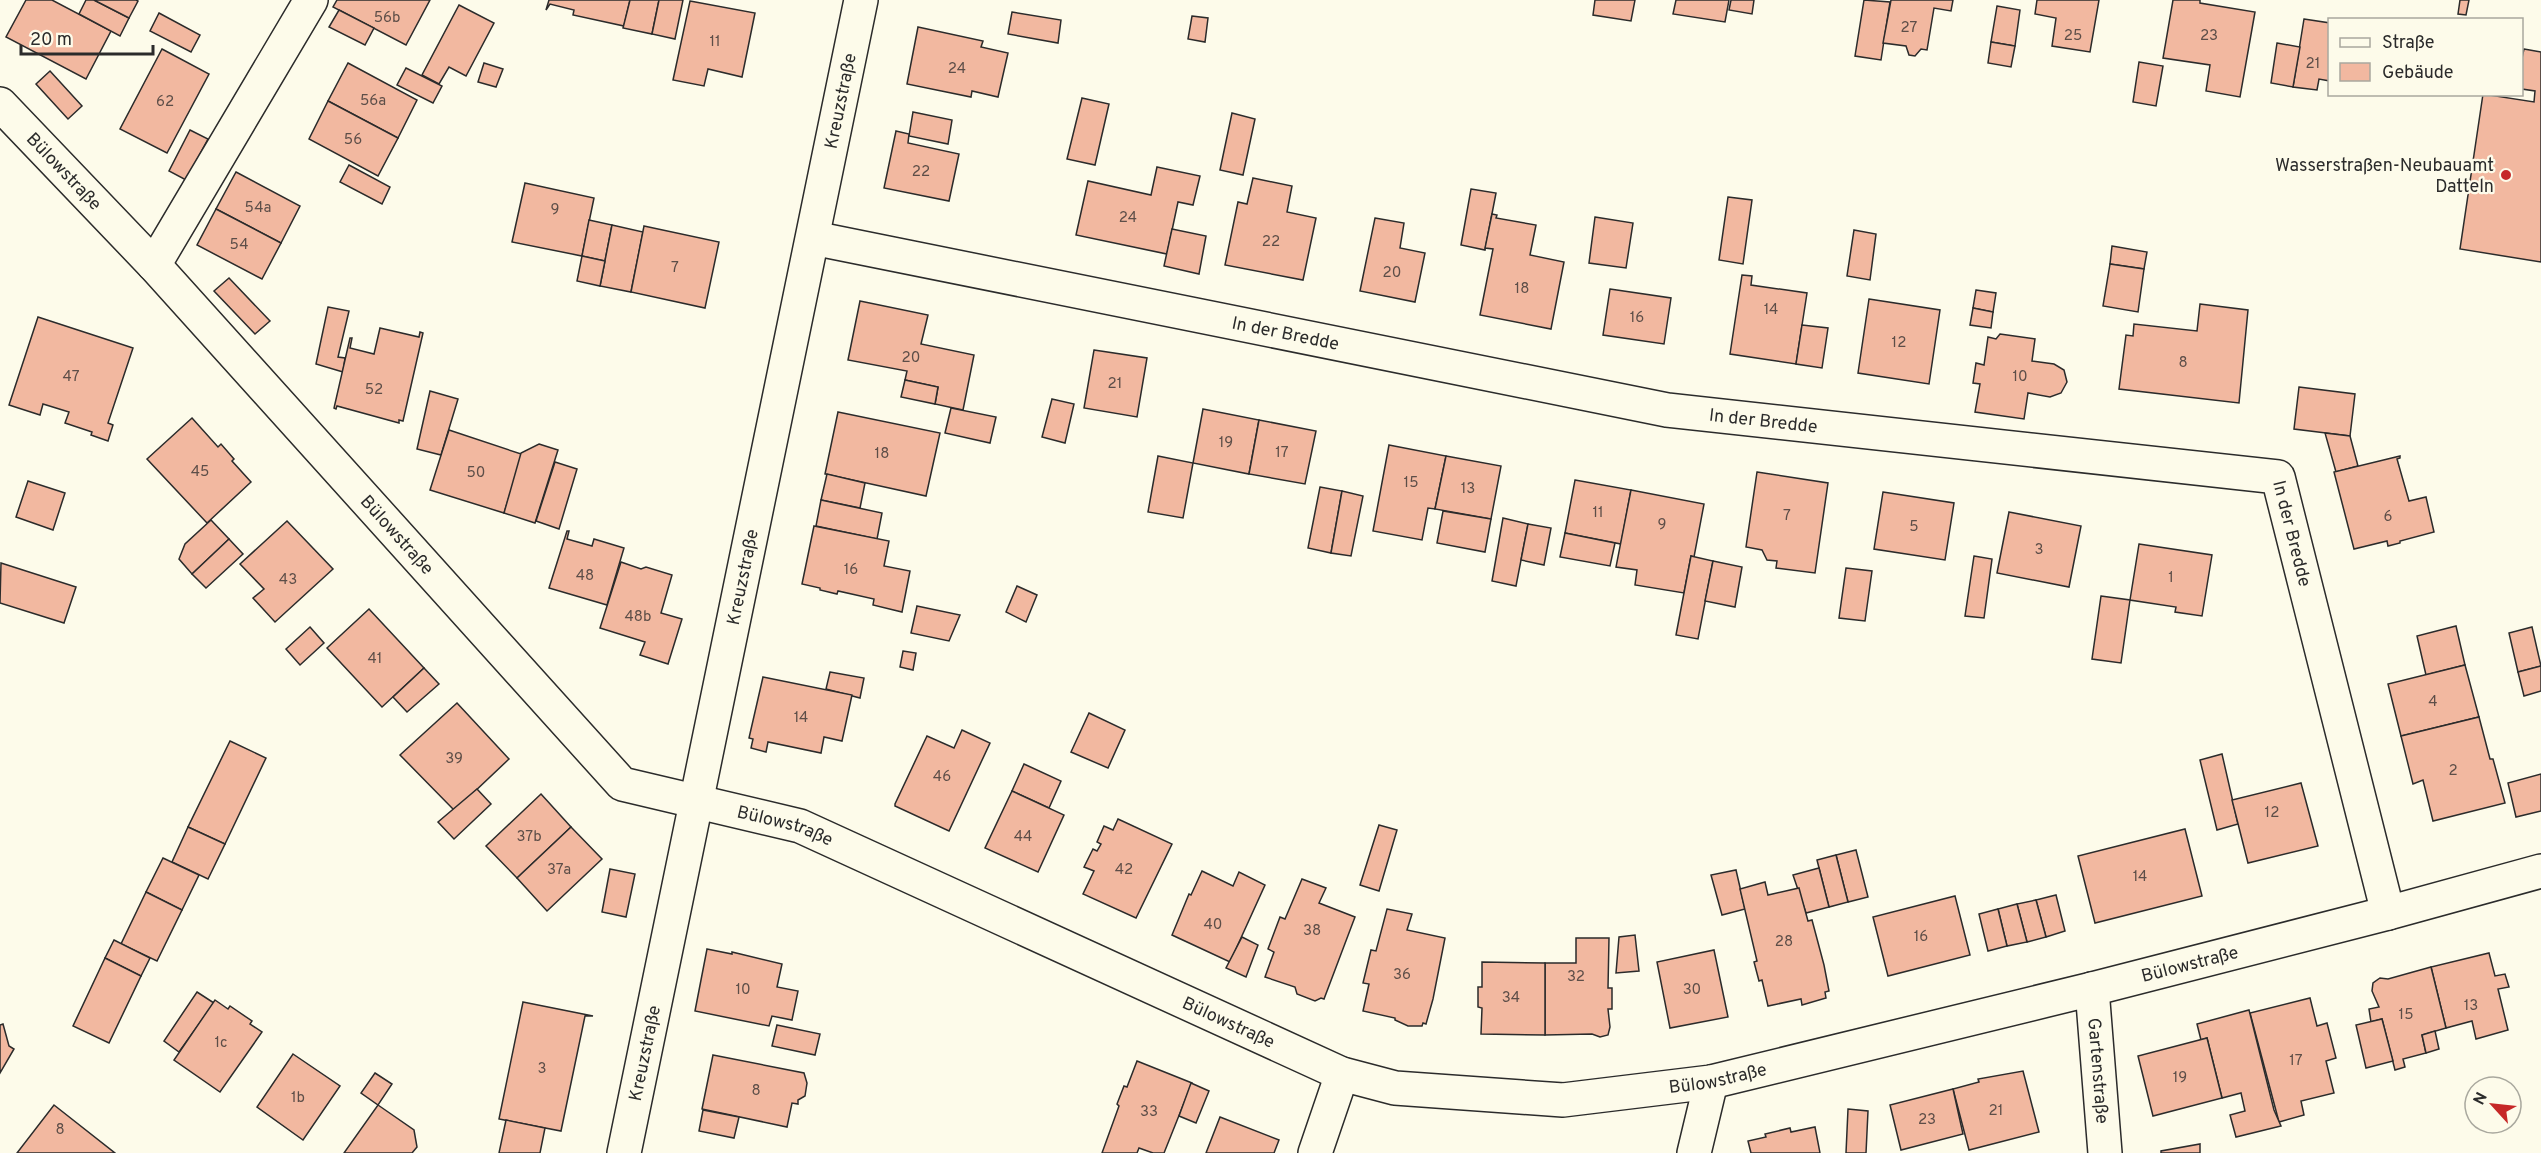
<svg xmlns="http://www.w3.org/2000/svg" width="2541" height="1153" viewBox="0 0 2541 1153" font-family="Overpass,sans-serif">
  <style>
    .building { fill: #f2b8a0; stroke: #2b2b2b; stroke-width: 1.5 }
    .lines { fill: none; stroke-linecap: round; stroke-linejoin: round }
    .minor-casing { stroke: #2b2b2b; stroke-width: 36 }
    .minor { stroke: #fdfbea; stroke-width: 33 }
    .poi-dot { fill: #c62828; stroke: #fdfbea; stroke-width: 2 }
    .labels { text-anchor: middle; stroke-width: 4.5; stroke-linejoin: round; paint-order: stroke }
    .number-label { font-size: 15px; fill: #5d4e48 }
    .street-label { font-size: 18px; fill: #2b2b2b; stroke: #fdfbea }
    .poi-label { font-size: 18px; fill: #2b2b2b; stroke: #fdfbea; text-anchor: end }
  </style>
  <rect width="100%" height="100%" fill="#fdfbea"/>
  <g class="building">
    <path d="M26 0H52L111 31 86 79 6 37Z"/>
    <path d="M86 0H94L129 18 120 36 79 14Z"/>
    <path d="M94 0H136L138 1 129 18Z"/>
    <path d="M337 0H430L406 45 333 7Z"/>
    <path d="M549 0H630L624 26 573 15 574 10 550 4 546 10Z"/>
    <path d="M630 0H659L652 34 623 28Z"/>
    <path d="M659 0H683L675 39 652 34Z"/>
    <path d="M1595 0H1635L1631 21 1593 15Z"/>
    <path d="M1676 0H1729L1725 22 1673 14Z"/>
    <path d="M1731 0H1754L1752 14 1729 10Z"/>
    <path d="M1864 0 1890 2 1881 60 1855 56Z"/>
    <path d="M1891 0H1953L1951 11 1934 8 1927 50 1921 49 1915 56 1909 55 1906 46 1883 43Z"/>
    <path d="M2037 0H2099L2090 52 2052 46 2056 18 2035 14Z"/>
    <path d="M2173 0H2200V3L2255 12 2240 97 2206 91 2210 65 2163 58Z"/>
    <path d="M2460 0H2469L2466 15 2458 14Z"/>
    <path d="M690 1 755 13 742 77 708 69 704 86 673 80Z"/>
    <path d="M459 5 494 23 466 76 449 67 439 84 422 75Z"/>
    <path d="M1997 6 2020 10 2015 46 1991 42Z"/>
    <path d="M339 10 374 28 365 45 329 27Z"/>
    <path d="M1012 12 1061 20 1058 43 1008 34Z"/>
    <path d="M159 13 200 35 191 52 150 31Z"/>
    <path d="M1192 16 1208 18 1205 42 1188 39Z"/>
    <path d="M2304 19 2330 23V81L2319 79 2317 90 2293 87Z"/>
    <path d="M918 27 983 41 981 47 1008 53 998 97 972 91 971 97 907 84Z"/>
    <path d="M1991 42 2015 46 2011 67 1988 63Z"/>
    <path d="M2277 43 2300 47 2293 87 2271 83Z"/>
    <path d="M162 49 209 74 167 153 120 129Z"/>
    <path d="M2524 49 2541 52V262L2460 249 2483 94 2534 102 2535 91 2522 89V58Z"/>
    <path d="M2139 62 2163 66 2156 106 2133 102Z"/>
    <path d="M348 63 417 100 398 138 328 101Z"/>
    <path d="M484 63 503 69 496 87 478 82Z"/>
    <path d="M406 68 442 86 433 103 397 85Z"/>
    <path d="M50 71 82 106 68 119 36 84Z"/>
    <path d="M1082 98 1109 104 1095 165 1067 159Z"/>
    <path d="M328 101 398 138 378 176 309 139Z"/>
    <path d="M913 112 952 120 948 144 909 136Z"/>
    <path d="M1232 113 1255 119 1243 175 1220 170Z"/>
    <path d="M190 130 208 139 186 180 169 171Z"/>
    <path d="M896 131 909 134 908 143 959 154 949 201 884 188Z"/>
    <path d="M349 165 390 187 382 204 340 182Z"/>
    <path d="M1157 167 1200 176 1193 205 1178 202 1167 254 1076 235 1088 181 1151 195Z"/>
    <path d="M236 172 300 206 281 243 216 209Z"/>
    <path d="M1253 178 1292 186 1287 212 1316 218 1303 280 1225 265 1238 202 1247 204Z"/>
    <path d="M525 183 594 198 582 256 512 242Z"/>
    <path d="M1471 189 1496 193 1485 250 1461 245Z"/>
    <path d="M1728 197 1752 200 1743 264 1719 260Z"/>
    <path d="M216 209 281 243 262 279 197 245Z"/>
    <path d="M1492 214 1497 215 1496 218 1536 225 1530 255 1564 262 1551 329 1480 315 1493 249 1485 248Z"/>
    <path d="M1595 217 1633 223 1626 268 1589 263Z"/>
    <path d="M1375 218 1404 223 1400 248 1425 253 1415 302 1360 291Z"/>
    <path d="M589 220 612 225 605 261 582 256Z"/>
    <path d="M612 225 643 232 631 292 600 286Z"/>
    <path d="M644 226 719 242 705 308 631 292Z"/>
    <path d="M1172 229 1206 236 1199 274 1164 266Z"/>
    <path d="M1854 230 1876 234 1870 280 1847 276Z"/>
    <path d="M2112 246 2147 252 2144 269 2110 264Z"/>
    <path d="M582 256 605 261 600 286 577 281Z"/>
    <path d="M2110 264 2144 269 2138 312 2103 306Z"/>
    <path d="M1742 275 1752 276 1751 285 1807 293 1796 364 1730 354Z"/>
    <path d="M229 278 270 321 255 334 214 291Z"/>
    <path d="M1610 289 1671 298 1664 344 1603 335Z"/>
    <path d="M1976 290 1996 293 1993 312 1973 308Z"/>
    <path d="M1869 299 1940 310 1929 384 1858 373Z"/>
    <path d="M860 301 928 315 921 344 974 355 963 410 935 404 938 387 905 380 907 371 848 360Z"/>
    <path d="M2200 304 2248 310 2239 403 2119 389 2126 335 2133 336 2134 324 2197 331Z"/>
    <path d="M328 307 349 311 338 357 345 358 343 372 316 364Z"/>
    <path d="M1973 308 1993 312 1991 328 1970 325Z"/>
    <path d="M38 317 133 348 108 423 113 425 108 441 91 435 92 432 65 423 69 412 43 404 40 415 9 405Z"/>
    <path d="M1802 325 1828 328 1822 368 1796 364Z"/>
    <path d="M380 328 419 337 420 332 423 333 403 421 399 420V423L337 406 336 409 334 408 350 338H352L350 348 374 354Z"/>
    <path d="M2000 334 2035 339 2032 361 2054 364 2064 370 2067 382 2061 393 2050 397 2028 393 2024 419 1975 412 1980 384 1973 383 1976 363 1984 365 1988 337 1996 339Z"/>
    <path d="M1094 350 1147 358 1137 417 1084 408Z"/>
    <path d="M905 380 938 387 935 404 901 397Z"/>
    <path d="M2299 387 2355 394 2350 436 2294 429Z"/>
    <path d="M430 391 458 399 441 455 417 449Z"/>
    <path d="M1052 399 1074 404 1065 443 1042 437Z"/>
    <path d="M951 408 996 417 990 443 945 433Z"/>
    <path d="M1203 409 1259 420 1249 474 1193 463Z"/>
    <path d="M838 412 940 433 926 496 825 474Z"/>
    <path d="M192 418 218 447 221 444 234 459 232 461 251 482 207 523 147 459Z"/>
    <path d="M1259 420 1316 431 1305 484 1249 474Z"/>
    <path d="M449 430 521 454 523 453 504 513 430 490Z"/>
    <path d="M2325 433 2350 436 2358 466 2336 472Z"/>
    <path d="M539 444 558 450 535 523 504 513 521 453Z"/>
    <path d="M1389 445 1446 456 1435 509 1428 508 1422 540 1373 531Z"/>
    <path d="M1158 456 1193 463 1183 518 1148 512Z"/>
    <path d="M1446 456 1501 466 1491 519 1435 509Z"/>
    <path d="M2400 456V458L2397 459 2409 501 2426 497 2434 532 2400 541V543L2388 546 2387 541 2354 549 2334 472Z"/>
    <path d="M555 462 577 469 559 529 536 521Z"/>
    <path d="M1757 472 1828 483 1815 573 1776 568 1777 561 1767 560 1762 550 1746 547Z"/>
    <path d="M827 474 865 483 860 508 821 500Z"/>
    <path d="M1575 480 1631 490 1621 544 1565 533Z"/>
    <path d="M28 481 65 493 53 530 16 517Z"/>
    <path d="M1320 487 1342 491 1331 553 1308 548Z"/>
    <path d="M1631 490 1704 504 1694 557 1691 556 1684 593 1635 585 1637 570 1616 567Z"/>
    <path d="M1342 491 1363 496 1351 556 1331 553Z"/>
    <path d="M1883 492 1954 503 1945 560 1874 549Z"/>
    <path d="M821 500 882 513 877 539 816 526Z"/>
    <path d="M1443 511 1491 519 1485 552 1437 543Z"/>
    <path d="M2009 512 2081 526 2069 587 1997 573Z"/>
    <path d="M1503 518 1528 524 1516 586 1492 581Z"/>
    <path d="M211 520 229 539 192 574 179 559 185 544Z"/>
    <path d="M287 521 333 569 275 622 253 598 264 589 240 564Z"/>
    <path d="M1528 524 1551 528 1544 565 1521 560Z"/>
    <path d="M814 526 889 541 884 566 910 571 902 612 873 605 874 599 838 591 837 594 820 590V588L802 584Z"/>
    <path d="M567 531H569L567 539 592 546 594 539 624 548 607 605 549 588Z"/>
    <path d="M1565 533 1615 543 1610 566 1560 557Z"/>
    <path d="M229 539 243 554 206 588 192 574Z"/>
    <path d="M2139 544 2212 555 2202 616 2175 612 2176 607 2130 600Z"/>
    <path d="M1691 556 1713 561 1698 639 1676 635Z"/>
    <path d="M1974 556 1992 559 1984 618 1965 616Z"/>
    <path d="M1713 561 1742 567 1735 607 1705 601Z"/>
    <path d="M621 562 641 569 646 567 672 575 661 613 682 619 668 664 640 655 645 642 600 628Z"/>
    <path d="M1 563 76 587 64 623 0 603Z"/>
    <path d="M1846 568 1872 571 1865 621 1839 618Z"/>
    <path d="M1017 586 1037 595 1026 622 1006 612Z"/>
    <path d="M2101 596 2130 600 2121 663 2092 659Z"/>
    <path d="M917 606 960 615 949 641 911 633Z"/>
    <path d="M369 609 424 668 382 707 327 648Z"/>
    <path d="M2456 626 2465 665 2426 675 2417 636Z"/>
    <path d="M310 627 324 643 300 665 286 649Z"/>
    <path d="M2532 627 2541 666 2518 672 2509 633Z"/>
    <path d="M903 651 916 653 913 670 900 667Z"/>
    <path d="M2465 665 2479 717 2401 736 2388 684Z"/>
    <path d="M2541 666V691L2524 696 2518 672Z"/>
    <path d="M424 668 439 684 407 712 393 697Z"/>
    <path d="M830 672 864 678 860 698 826 689Z"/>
    <path d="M763 677 852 695 842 741 824 737 821 753 768 742 766 752 751 748 753 739 749 738Z"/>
    <path d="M457 703 509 759 453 812V809L400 755Z"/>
    <path d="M1089 713 1125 730 1108 768 1071 752Z"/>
    <path d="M2479 717 2490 759H2493L2505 803 2433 821 2423 780 2413 784 2401 736Z"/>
    <path d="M962 730 990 743 949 831 895 806V804L927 736 954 748Z"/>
    <path d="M230 741 266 758 225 844 188 827Z"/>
    <path d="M2222 754 2238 824 2217 830 2200 760Z"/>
    <path d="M1024 764 1061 781 1049 808 1012 791Z"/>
    <path d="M2541 774V811L2516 817 2508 783Z"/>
    <path d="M2301 783 2318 846 2248 863 2232 800Z"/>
    <path d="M477 789 491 804 454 839 438 822Z"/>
    <path d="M1012 791 1064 815 1038 872 985 848Z"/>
    <path d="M541 794 571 827 517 878 486 846Z"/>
    <path d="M1118 819 1172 844 1136 918 1083 894 1094 871 1084 867 1093 849 1097 851 1101 844 1097 842 1104 826 1113 830Z"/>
    <path d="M1379 825 1397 830 1379 891 1360 885Z"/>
    <path d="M188 827 225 844 208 879 172 862Z"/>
    <path d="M571 827 602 859 547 911 517 878Z"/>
    <path d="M2185 829 2202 896 2095 923 2078 856Z"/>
    <path d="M1856 850 1868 897 1848 902 1836 855Z"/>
    <path d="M1836 855 1848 902 1829 907 1817 860Z"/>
    <path d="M163 858 199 875 182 910 146 892Z"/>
    <path d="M1819 868 1829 907 1806 913 1793 875Z"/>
    <path d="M610 869 635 874 626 917 602 912Z"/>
    <path d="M1736 870 1745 909 1722 915 1711 875Z"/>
    <path d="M1202 871 1233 886 1239 872 1265 885 1230 962 1172 935 1189 894 1191 895Z"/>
    <path d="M1302 879 1326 888 1319 903 1355 917 1324 999 1321 998 1315 1001 1297 994 1295 987 1265 977 1274 952 1268 949 1280 917 1285 919Z"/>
    <path d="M1765 882 1768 895 1799 888 1808 921 1812 920 1824 965 1829 991 1825 992 1826 998 1802 1005 1801 999 1768 1006 1762 980 1759 981 1754 962 1757 961 1740 889Z"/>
    <path d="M146 892 182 910 157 961 121 944Z"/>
    <path d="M2056 895 2065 931 2046 937 2036 900Z"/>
    <path d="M1955 896 1970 955 1888 976 1873 917Z"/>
    <path d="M2036 900 2046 937 2027 942 2017 904Z"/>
    <path d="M2017 904 2027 942 2007 946 1998 909Z"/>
    <path d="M1387 909 1412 914 1407 930 1445 938 1433 999 1426 1024 1423 1023 1422 1026H1408L1395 1020V1018L1363 1011 1369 984 1363 983 1371 950 1376 951Z"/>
    <path d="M1998 909 2007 946 1988 951 1979 914Z"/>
    <path d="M1635 935 1639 971 1616 973 1619 937Z"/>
    <path d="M1242 937 1258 945 1246 977 1226 968Z"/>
    <path d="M1576 938H1609L1608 988H1612V1009H1608L1610 1027 1608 1035 1600 1037 1592 1034 1545 1035V963H1576Z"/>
    <path d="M114 940 150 958 141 976 105 958Z"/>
    <path d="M707 949 732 954V952L782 964 777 987 798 991 792 1020 772 1016 769 1026 695 1011Z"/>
    <path d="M1714 950 1728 1017 1670 1028 1657 962Z"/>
    <path d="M2489 953 2495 976 2505 974 2509 987 2498 989 2508 1030 2476 1039 2472 1021 2446 1028 2431 967Z"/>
    <path d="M105 958 141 976 109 1043 73 1026Z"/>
    <path d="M1482 962 1545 963V1035L1481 1034 1482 1008 1478 1007V987H1482Z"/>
    <path d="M2431 967 2446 1028 2422 1035 2426 1053 2403 1059 2405 1067 2395 1070 2382 1019 2371 1022 2369 1009 2379 1007 2372 991 2373 983 2380 978 2388 979Z"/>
    <path d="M197 992 214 1003 179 1052 164 1041Z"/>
    <path d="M2310 998 2317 1026 2327 1023 2336 1058 2326 1061 2334 1093 2301 1101 2304 1115 2279 1122 2250 1013Z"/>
    <path d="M215 1000 228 1009 230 1006 252 1021 250 1024 262 1032 220 1092 174 1060Z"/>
    <path d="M523 1002 593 1016H585L561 1131 499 1119Z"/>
    <path d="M2249 1010 2274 1110 2281 1126 2236 1137 2230 1115 2245 1111 2241 1093 2222 1098 2207 1038 2201 1040 2197 1024Z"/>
    <path d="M2382 1019 2393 1061 2366 1068 2356 1025Z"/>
    <path d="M3 1024 9 1046 14 1049 0 1073V1025Z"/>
    <path d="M777 1025 820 1034 815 1055 772 1046Z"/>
    <path d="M2435 1031 2439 1049 2426 1053 2422 1035Z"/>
    <path d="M2207 1038 2222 1098 2153 1116 2138 1056Z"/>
    <path d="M293 1054 340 1086 303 1140 257 1107Z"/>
    <path d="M713 1055 804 1073 807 1083 805 1096 798 1100V1104L792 1103 787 1127 702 1109Z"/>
    <path d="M1137 1061 1192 1083 1164 1153H1153L1139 1148 1137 1153H1102L1119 1106 1117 1104 1124 1086 1127 1087Z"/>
    <path d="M2023 1071 2039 1132 1969 1150 1953 1089 1979 1082 1978 1079Z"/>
    <path d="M375 1073 392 1084 378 1105 361 1093Z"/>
    <path d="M1191 1083 1209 1091 1196 1123 1179 1116Z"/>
    <path d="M1953 1089 1963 1134 1901 1150 1890 1105Z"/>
    <path d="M54 1105 115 1153H17Z"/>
    <path d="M378 1105 414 1130 417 1147 412 1153H344Z"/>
    <path d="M1848 1109 1868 1111 1866 1153H1846Z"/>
    <path d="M703 1110 739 1117 734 1138 699 1131Z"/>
    <path d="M1220 1117 1279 1140 1274 1153H1206Z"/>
    <path d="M506 1120 545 1128 540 1153H499Z"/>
    <path d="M1815 1127 1820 1153H1751L1748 1141 1766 1137 1765 1134 1790 1128 1791 1132Z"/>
    <path d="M2200 1144V1153H2161V1151Z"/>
  </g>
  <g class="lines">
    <defs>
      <g id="minor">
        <path id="s1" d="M0 104 154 265 622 784 800 826 1342 1074 1395 1088 1563 1100 1711 1082 2092 989 2388 913 2541 871"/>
        <path id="s2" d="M813 238 1667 410 2278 477 2388 913"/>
        <path d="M154 265 311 0"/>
        <path id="s3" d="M2092 989 2105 1153"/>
        <path id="s4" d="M624 1153 861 0"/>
        <path d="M1315 1153 1342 1074"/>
        <path d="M1694 1153 1711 1082"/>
      </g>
    </defs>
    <use href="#minor" class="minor-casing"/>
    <use href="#minor" class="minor"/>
  </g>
  <circle class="poi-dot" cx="2506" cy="175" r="6"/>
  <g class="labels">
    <g class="number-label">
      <text x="387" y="22">56b</text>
      <text x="1909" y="32">27</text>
      <text x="2073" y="40">25</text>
      <text x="2209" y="40">23</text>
      <text x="715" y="46">11</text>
      <text x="2313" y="68">21</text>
      <text x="957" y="73">24</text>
      <text x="373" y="105">56a</text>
      <text x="165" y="106">62</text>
      <text x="353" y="144">56</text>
      <text x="921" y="176">22</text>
      <text x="258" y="212">54a</text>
      <text x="555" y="214">9</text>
      <text x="1128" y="222">24</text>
      <text x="1271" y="246">22</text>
      <text x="239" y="249">54</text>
      <text x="675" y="272">7</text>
      <text x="1392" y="277">20</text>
      <text x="1522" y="293">18</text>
      <text x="1771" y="314">14</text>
      <text x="1637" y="322">16</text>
      <text x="1899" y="347">12</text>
      <text x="911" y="362">20</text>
      <text x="2183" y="367">8</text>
      <text x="71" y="381">47</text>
      <text x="2020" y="381">10</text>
      <text x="1115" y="388">21</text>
      <text x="374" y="394">52</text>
      <text x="1226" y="447">19</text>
      <text x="1282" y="457">17</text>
      <text x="882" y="458">18</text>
      <text x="200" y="476">45</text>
      <text x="476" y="477">50</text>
      <text x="1411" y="487">15</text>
      <text x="1468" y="493">13</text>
      <text x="1598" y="517">11</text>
      <text x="1787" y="520">7</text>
      <text x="2388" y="521">6</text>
      <text x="1662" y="529">9</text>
      <text x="1914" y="531">5</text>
      <text x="2039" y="554">3</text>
      <text x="851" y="574">16</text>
      <text x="585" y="580">48</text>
      <text x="2171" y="582">1</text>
      <text x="288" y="584">43</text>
      <text x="638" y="621">48b</text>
      <text x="375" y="663">41</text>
      <text x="2433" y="706">4</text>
      <text x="801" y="722">14</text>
      <text x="454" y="763">39</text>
      <text x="2453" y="775">2</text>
      <text x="942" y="781">46</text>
      <text x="2272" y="817">12</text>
      <text x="529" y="841">37b</text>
      <text x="1023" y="841">44</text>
      <text x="559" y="874">37a</text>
      <text x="1124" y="874">42</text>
      <text x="2140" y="881">14</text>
      <text x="1213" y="929">40</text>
      <text x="1312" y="935">38</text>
      <text x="1921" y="941">16</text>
      <text x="1784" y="946">28</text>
      <text x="1402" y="979">36</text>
      <text x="1576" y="981">32</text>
      <text x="743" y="994">10</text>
      <text x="1692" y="994">30</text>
      <text x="1511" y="1002">34</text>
      <text x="2471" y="1010">13</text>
      <text x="2406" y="1019">15</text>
      <text x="221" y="1047">1c</text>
      <text x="2296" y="1065">17</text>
      <text x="542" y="1073">3</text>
      <text x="2180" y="1082">19</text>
      <text x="756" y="1095">8</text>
      <text x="298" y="1102">1b</text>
      <text x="1996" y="1115">21</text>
      <text x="1149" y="1116">33</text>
      <text x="1927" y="1124">23</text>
      <text x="60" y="1134">8</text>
    </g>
    <g class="street-label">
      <text dy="6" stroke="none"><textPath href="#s4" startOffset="1074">Kreuzstraße</textPath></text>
      <text dy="6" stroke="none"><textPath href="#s1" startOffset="93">Bülowstraße</textPath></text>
      <text dy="6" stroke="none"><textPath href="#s2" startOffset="482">In der Bredde</textPath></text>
      <text dy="6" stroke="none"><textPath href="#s2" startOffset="968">In der Bredde</textPath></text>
      <text dy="6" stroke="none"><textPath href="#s1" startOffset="586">Bülowstraße</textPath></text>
      <text dy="6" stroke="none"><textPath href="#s2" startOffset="1544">In der Bredde</textPath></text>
      <text dy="6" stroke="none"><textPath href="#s4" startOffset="588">Kreuzstraße</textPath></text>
      <text dy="6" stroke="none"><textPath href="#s1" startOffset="1090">Bülowstraße</textPath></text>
      <text dy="6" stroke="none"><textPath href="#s1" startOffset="2566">Bülowstraße</textPath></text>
      <text dy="6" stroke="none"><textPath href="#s1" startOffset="1576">Bülowstraße</textPath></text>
      <text dy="6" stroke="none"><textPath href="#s4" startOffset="102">Kreuzstraße</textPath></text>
      <text dy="6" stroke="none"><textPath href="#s3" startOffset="82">Gartenstraße</textPath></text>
      <text dy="6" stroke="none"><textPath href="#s1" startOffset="2080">Bülowstraße</textPath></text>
    </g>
    <g class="poi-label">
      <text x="2494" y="171">Wasserstraßen-Neubauamt<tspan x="2494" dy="21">Datteln</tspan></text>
    </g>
  </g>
  <rect x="2328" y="18" width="195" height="78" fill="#fdfbea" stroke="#a9a89e" stroke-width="1.5"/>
  <rect x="2340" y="38" width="30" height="9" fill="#fdfbea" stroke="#a9a89e" stroke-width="1.5"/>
  <text x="2382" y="48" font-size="18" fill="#2b2b2b">Straße</text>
  <rect x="2340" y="63" width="30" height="18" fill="#f2b8a0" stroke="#a9a89e" stroke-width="1.5"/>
  <text x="2382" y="78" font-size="18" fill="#2b2b2b">Gebäude</text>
  <g transform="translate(2493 1105) rotate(297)"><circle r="28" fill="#fdfbea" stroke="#a9a89e" stroke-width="1.5"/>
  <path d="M0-4.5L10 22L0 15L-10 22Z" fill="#c62828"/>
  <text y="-9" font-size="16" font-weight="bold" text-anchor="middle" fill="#2b2b2b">N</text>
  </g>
  <path d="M21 45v9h132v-9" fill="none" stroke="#2b2b2b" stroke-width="3"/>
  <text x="30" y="45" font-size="18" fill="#2b2b2b" stroke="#fdfbea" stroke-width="4.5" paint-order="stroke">20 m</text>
</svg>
